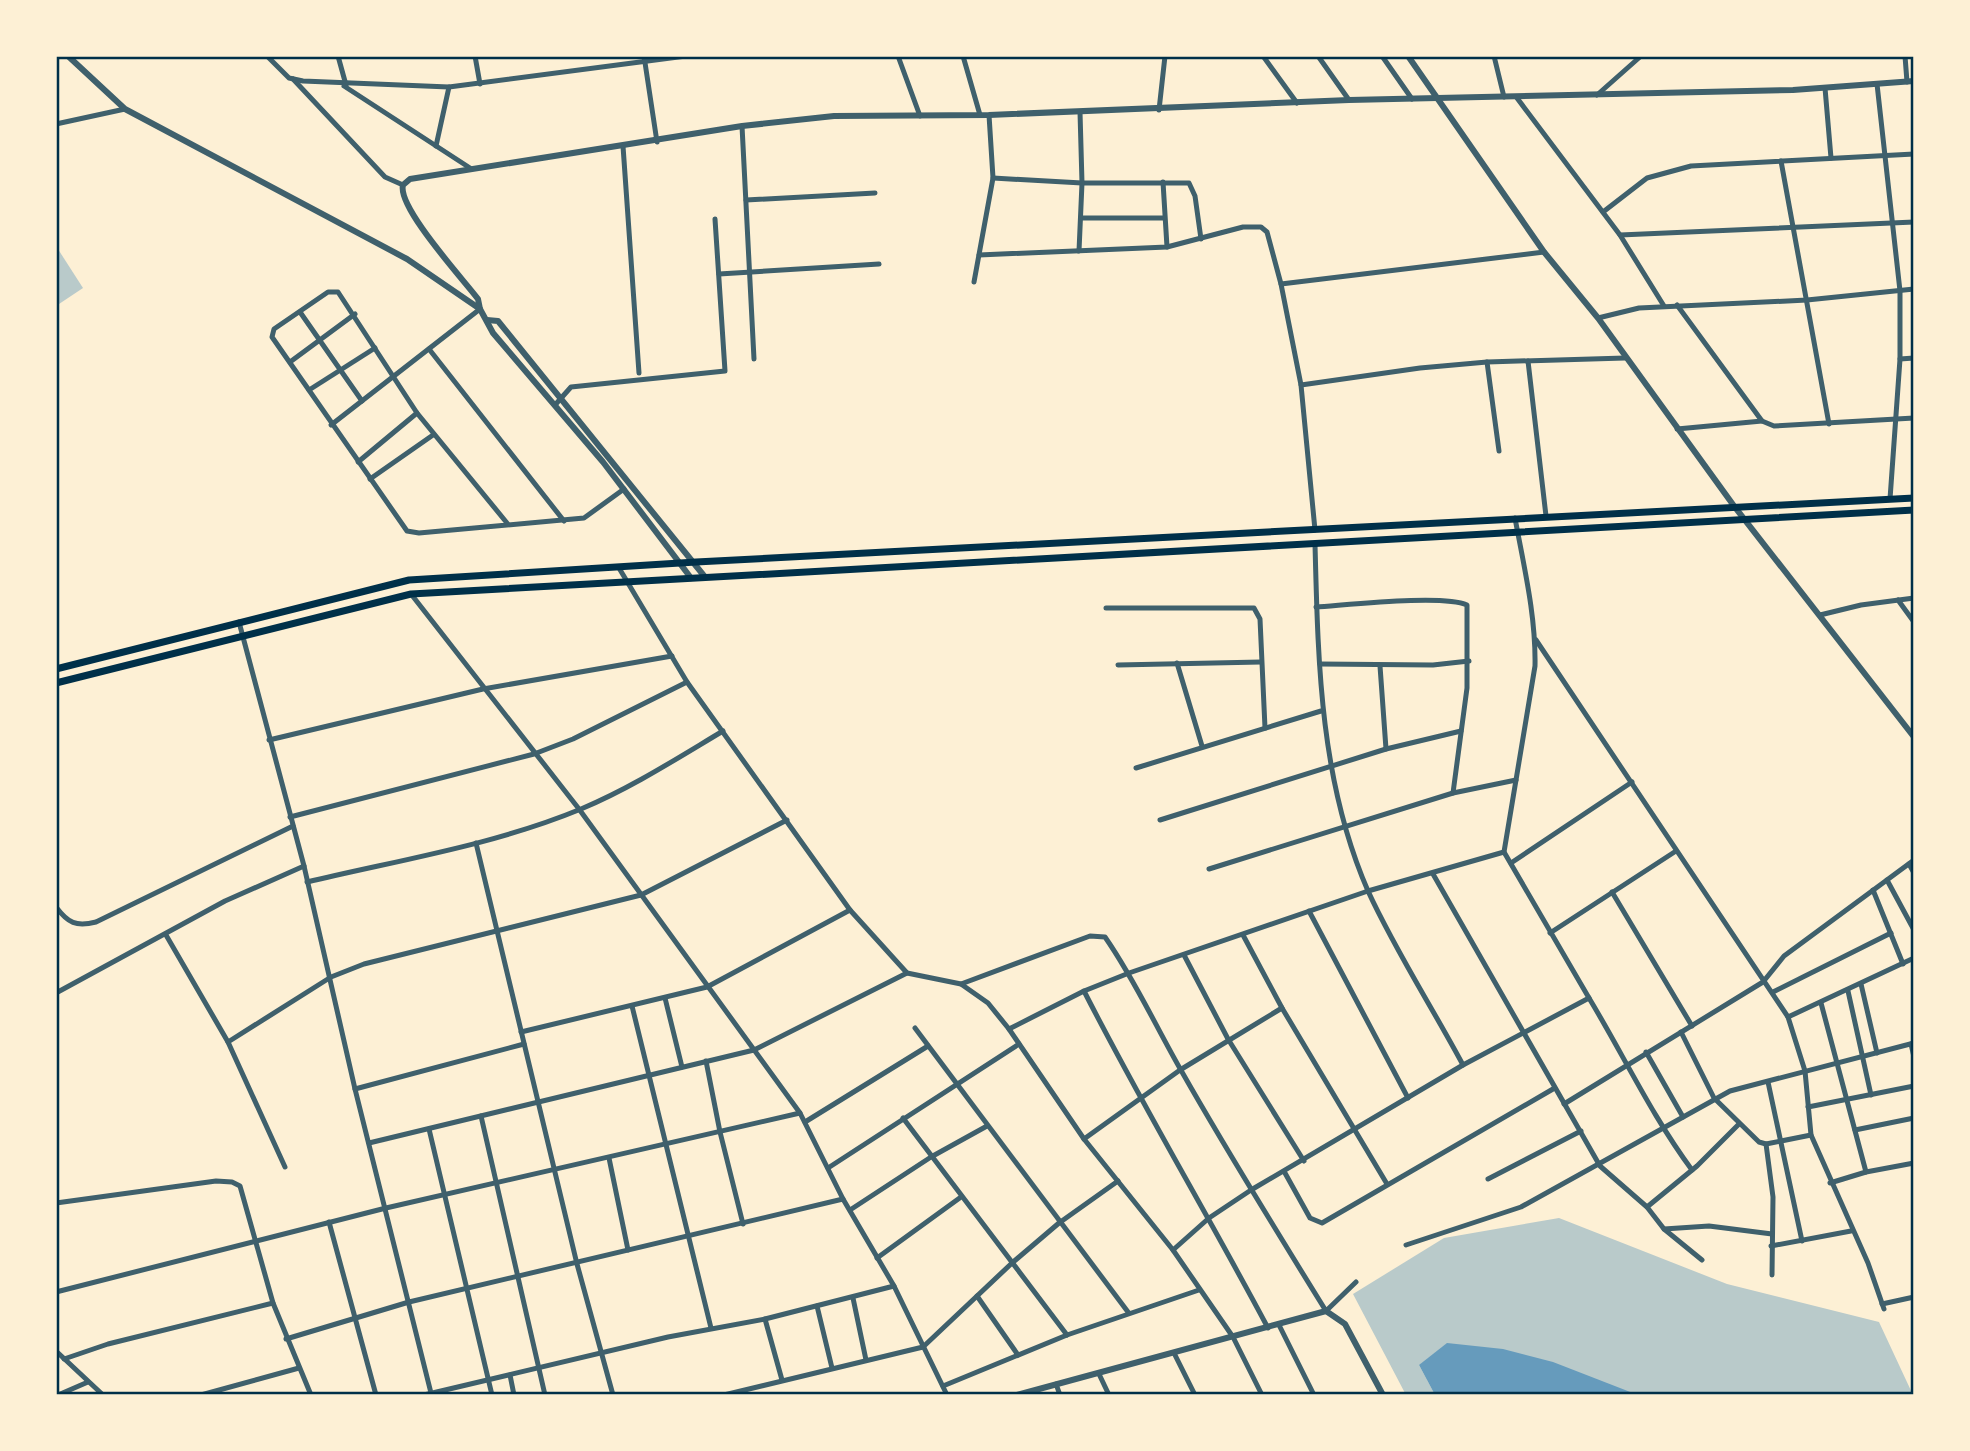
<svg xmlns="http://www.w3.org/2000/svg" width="1970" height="1451" viewBox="0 0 1970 1451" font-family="Signika,sans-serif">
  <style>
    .green { fill: #b9caca }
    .water { fill: #669bbc }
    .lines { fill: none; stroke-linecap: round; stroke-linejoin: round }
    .minor { stroke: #3f606c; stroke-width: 5 }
    .tertiary { stroke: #3f606c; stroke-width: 6 }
    .secondary { stroke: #003049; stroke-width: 7 }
    .neatline { fill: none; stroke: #003049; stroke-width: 2.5 }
  </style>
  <rect width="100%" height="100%" fill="#fdf0d5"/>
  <g class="green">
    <path d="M56 246 83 288 56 306Z"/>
    <path d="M1559 1218 1727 1284 1879 1322 1913 1395H1638L1612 1387 1419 1365 1435 1395H1406L1353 1294 1444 1238Z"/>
  </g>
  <path class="water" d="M1447 1343 1503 1349 1553 1362 1638 1395H1435L1419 1365Z"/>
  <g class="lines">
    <g class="minor">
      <path d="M267 56 289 78 303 81 449 87 686 56"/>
      <path d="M338 56 346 85"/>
      <path d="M475 56 480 84"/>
      <path d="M644 56 657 142"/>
      <path d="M898 56 920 116"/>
      <path d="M963 56 980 115"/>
      <path d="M1263 56 1297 103"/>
      <path d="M1318 56 1349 100"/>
      <path d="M1382 56 1412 99"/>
      <path d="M1494 56 1504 97"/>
      <path d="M1905 56 1907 82"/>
      <path d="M293 79 385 177 403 185"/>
      <path d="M1877 84 1900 291V359L1890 499"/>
      <path d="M344 86 470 168"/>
      <path d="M1825 88 1831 158"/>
      <path d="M1597 95 1641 56"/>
      <path d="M1517 98 1620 235 1664 306"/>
      <path d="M1159 110 1165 56"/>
      <path d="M56 124 125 109"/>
      <path d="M742 126 754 359"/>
      <path d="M436 146 449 87"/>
      <path d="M623 146 639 373"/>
      <path d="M1781 161 1829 424"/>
      <path d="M993 178 1082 183H1189L1195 196 1201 239"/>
      <path d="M1163 182 1167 247"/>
      <path d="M746 200 875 193"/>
      <path d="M1603 212 1647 178 1691 166 1914 154"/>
      <path d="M1081 218H1164"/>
      <path d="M1620 235 1914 222"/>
      <path d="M1079 251 1082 183 1080 112"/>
      <path d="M979 255 1167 247 1243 227H1261L1267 232 1281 284 1301 385 1315 530"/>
      <path d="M719 274 879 264"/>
      <path d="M974 282 993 178 989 115"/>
      <path d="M1281 284 1544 252"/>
      <path d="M1677 305 1762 421 1774 426 1914 418"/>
      <path d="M300 312 362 401"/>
      <path d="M1598 318 1639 308 1807 300 1914 289"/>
      <path d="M429 349 564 521"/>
      <path d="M1900 359 1914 358"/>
      <path d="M1528 361 1546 516"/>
      <path d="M290 362 355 314"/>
      <path d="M1487 362 1499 451"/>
      <path d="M1301 385 1420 368 1487 362 1625 358"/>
      <path d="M309 390 375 348"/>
      <path d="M555 405 571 387 725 371 715 219"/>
      <path d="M331 425 480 309"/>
      <path d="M1677 429 1762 421"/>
      <path d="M358 462 417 413"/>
      <path d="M370 479 433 435"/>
      <path d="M507 523 417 413 338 292H328L274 329 272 337 407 531 419 533 584 518 624 489"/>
      <path d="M1315 544C1318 662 1320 781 1368 891 1395 950 1432 1007 1463 1065"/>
      <path d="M619 568 687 682 850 910 907 973 961 984 988 1003 1009 1029 1084 1139 1173 1250 1233 1337 1262 1395"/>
      <path d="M411 594 579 809 800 1113 843 1199 894 1286 947 1395"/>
      <path d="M1898 600 1914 622"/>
      <path d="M1316 607C1347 605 1443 594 1467 605V688L1453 793"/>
      <path d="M1106 608H1254L1260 619 1265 728"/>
      <path d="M1820 615 1861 605 1914 598"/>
      <path d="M239 622 304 866 355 1089 431 1393"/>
      <path d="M1536 640 1788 1017 1805 1071 1811 1135 1868 1263 1884 1309"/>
      <path d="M1177 663 1202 746"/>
      <path d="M1320 664 1433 665 1469 661"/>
      <path d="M1118 665 1261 662"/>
      <path d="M1380 666 1386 749"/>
      <path d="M269 740 483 689 672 656"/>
      <path d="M1136 768 1321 711"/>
      <path d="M290 817 534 754 573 739 687 682"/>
      <path d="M1160 820 1386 749 1461 731"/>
      <path d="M476 843 577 1264 613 1395"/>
      <path d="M1511 863 1632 782"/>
      <path d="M1909 864 1914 873"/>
      <path d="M1209 869 1453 793 1516 780"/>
      <path d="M1433 874 1600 1166 1647 1207 1664 1229 1702 1260"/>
      <path d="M1887 880 1914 930"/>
      <path d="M307 882C399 860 494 845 581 809 631 788 676 759 723 731"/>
      <path d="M1873 890 1903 964"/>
      <path d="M1612 892 1692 1026"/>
      <path d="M56 907C68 923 76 927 96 922L293 826"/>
      <path d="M1309 911 1408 1098"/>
      <path d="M1550 933 1676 851"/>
      <path d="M166 935 228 1042 285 1167"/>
      <path d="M1243 935 1282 1008 1387 1184"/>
      <path d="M1184 955 1228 1039 1304 1161"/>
      <path d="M961 984 1090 936 1105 937C1135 980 1156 1027 1182 1072 1228 1153 1277 1232 1326 1311L1356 1282"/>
      <path d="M1861 984 1877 1053"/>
      <path d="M1084 991C1142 1105 1208 1215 1268 1328"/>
      <path d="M1848 991 1871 1095"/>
      <path d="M1773 992 1891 933"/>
      <path d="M56 993 225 901 304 866"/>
      <path d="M665 998 682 1067"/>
      <path d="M1589 998C1624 1056 1652 1116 1692 1170"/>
      <path d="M1821 1003 1866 1172"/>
      <path d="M632 1006 711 1328"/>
      <path d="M1788 1017 1914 958"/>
      <path d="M915 1028 1128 1312"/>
      <path d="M1009 1029 1084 991 1129 973 1368 891 1504 852"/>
      <path d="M521 1032 707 987 850 910"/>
      <path d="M1681 1032 1714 1098 1759 1142 1766 1144 1811 1135"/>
      <path d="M228 1042 331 977 364 964 641 895 787 820"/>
      <path d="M1911 1044 1914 1057"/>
      <path d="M1646 1052 1683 1117"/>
      <path d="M706 1061 720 1132 743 1224"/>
      <path d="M1768 1082 1802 1241"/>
      <path d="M355 1089 524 1044"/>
      <path d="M1564 1104 1763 982 1784 956 1914 860"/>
      <path d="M1808 1107 1914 1086"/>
      <path d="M481 1116 545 1395"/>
      <path d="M903 1118 1067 1335"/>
      <path d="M805 1122 928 1046"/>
      <path d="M429 1129 492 1395"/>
      <path d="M1855 1130 1914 1118"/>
      <path d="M1084 1139 1180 1070 1282 1008"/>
      <path d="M369 1143 754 1050 907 973"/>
      <path d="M1766 1144 1773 1197 1772 1275"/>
      <path d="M609 1158 628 1250"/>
      <path d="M828 1168 1019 1044"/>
      <path d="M1285 1173 1310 1218 1322 1223 1553 1089"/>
      <path d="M1488 1179 1581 1131"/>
      <path d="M1830 1183 1866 1172 1914 1163"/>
      <path d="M56 1203 216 1181 232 1182 240 1186 273 1303 311 1395"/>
      <path d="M1647 1207 1697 1166 1739 1124"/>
      <path d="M850 1210 931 1157 987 1126"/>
      <path d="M329 1222 376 1395"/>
      <path d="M1664 1229 1709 1226 1772 1234"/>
      <path d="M1406 1245 1521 1207 1730 1091 1914 1043"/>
      <path d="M1771 1246 1851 1231"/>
      <path d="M1173 1250 1209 1218 1251 1190 1463 1065 1589 998 1504 852 1535 666C1536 616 1524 567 1515 518"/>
      <path d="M877 1258 961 1197"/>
      <path d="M56 1292 386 1208 800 1113"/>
      <path d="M977 1296 1018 1355"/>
      <path d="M853 1298 866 1360"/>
      <path d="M1882 1304 1914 1297"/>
      <path d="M817 1306 832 1368"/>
      <path d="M765 1319 782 1380"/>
      <path d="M1279 1325 1314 1395"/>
      <path d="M286 1339 409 1302 843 1199"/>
      <path d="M56 1351 103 1395"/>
      <path d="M1174 1353 1195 1395"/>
      <path d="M64 1359 108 1344 273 1303"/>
      <path d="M1099 1374 1109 1395"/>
      <path d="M510 1375 514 1395"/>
      <path d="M1056 1384 1060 1395"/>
      <path d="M943 1386 1067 1335 1199 1290"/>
      <path d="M58 1395 88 1382"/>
      <path d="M201 1395 299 1368"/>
      <path d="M424 1395 668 1337 765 1319 894 1286"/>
      <path d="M724 1395 923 1347 1012 1263 1059 1223 1118 1181"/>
    </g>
    <g class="tertiary">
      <path d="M68 56 125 109 407 259 480 309 493 333 603 462 691 578"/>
      <path d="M1408 56 1544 252 1598 318 1734 506 1914 737"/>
      <path d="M480 309 478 299C463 279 397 207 403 185L410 179 742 126 834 116 989 115 1349 100 1793 90 1914 81"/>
      <path d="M487 320 498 321 705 577"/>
      <path d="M1017 1395 1326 1311 1345 1324 1383 1395"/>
    </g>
    <g class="secondary">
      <path d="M56 669 409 580 696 562 1914 498"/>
      <path d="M56 683 411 594 1914 510"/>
    </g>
  </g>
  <rect width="1970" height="1451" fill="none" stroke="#fdf0d5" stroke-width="116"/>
  <rect x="58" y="58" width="1854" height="1335" class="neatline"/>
</svg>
